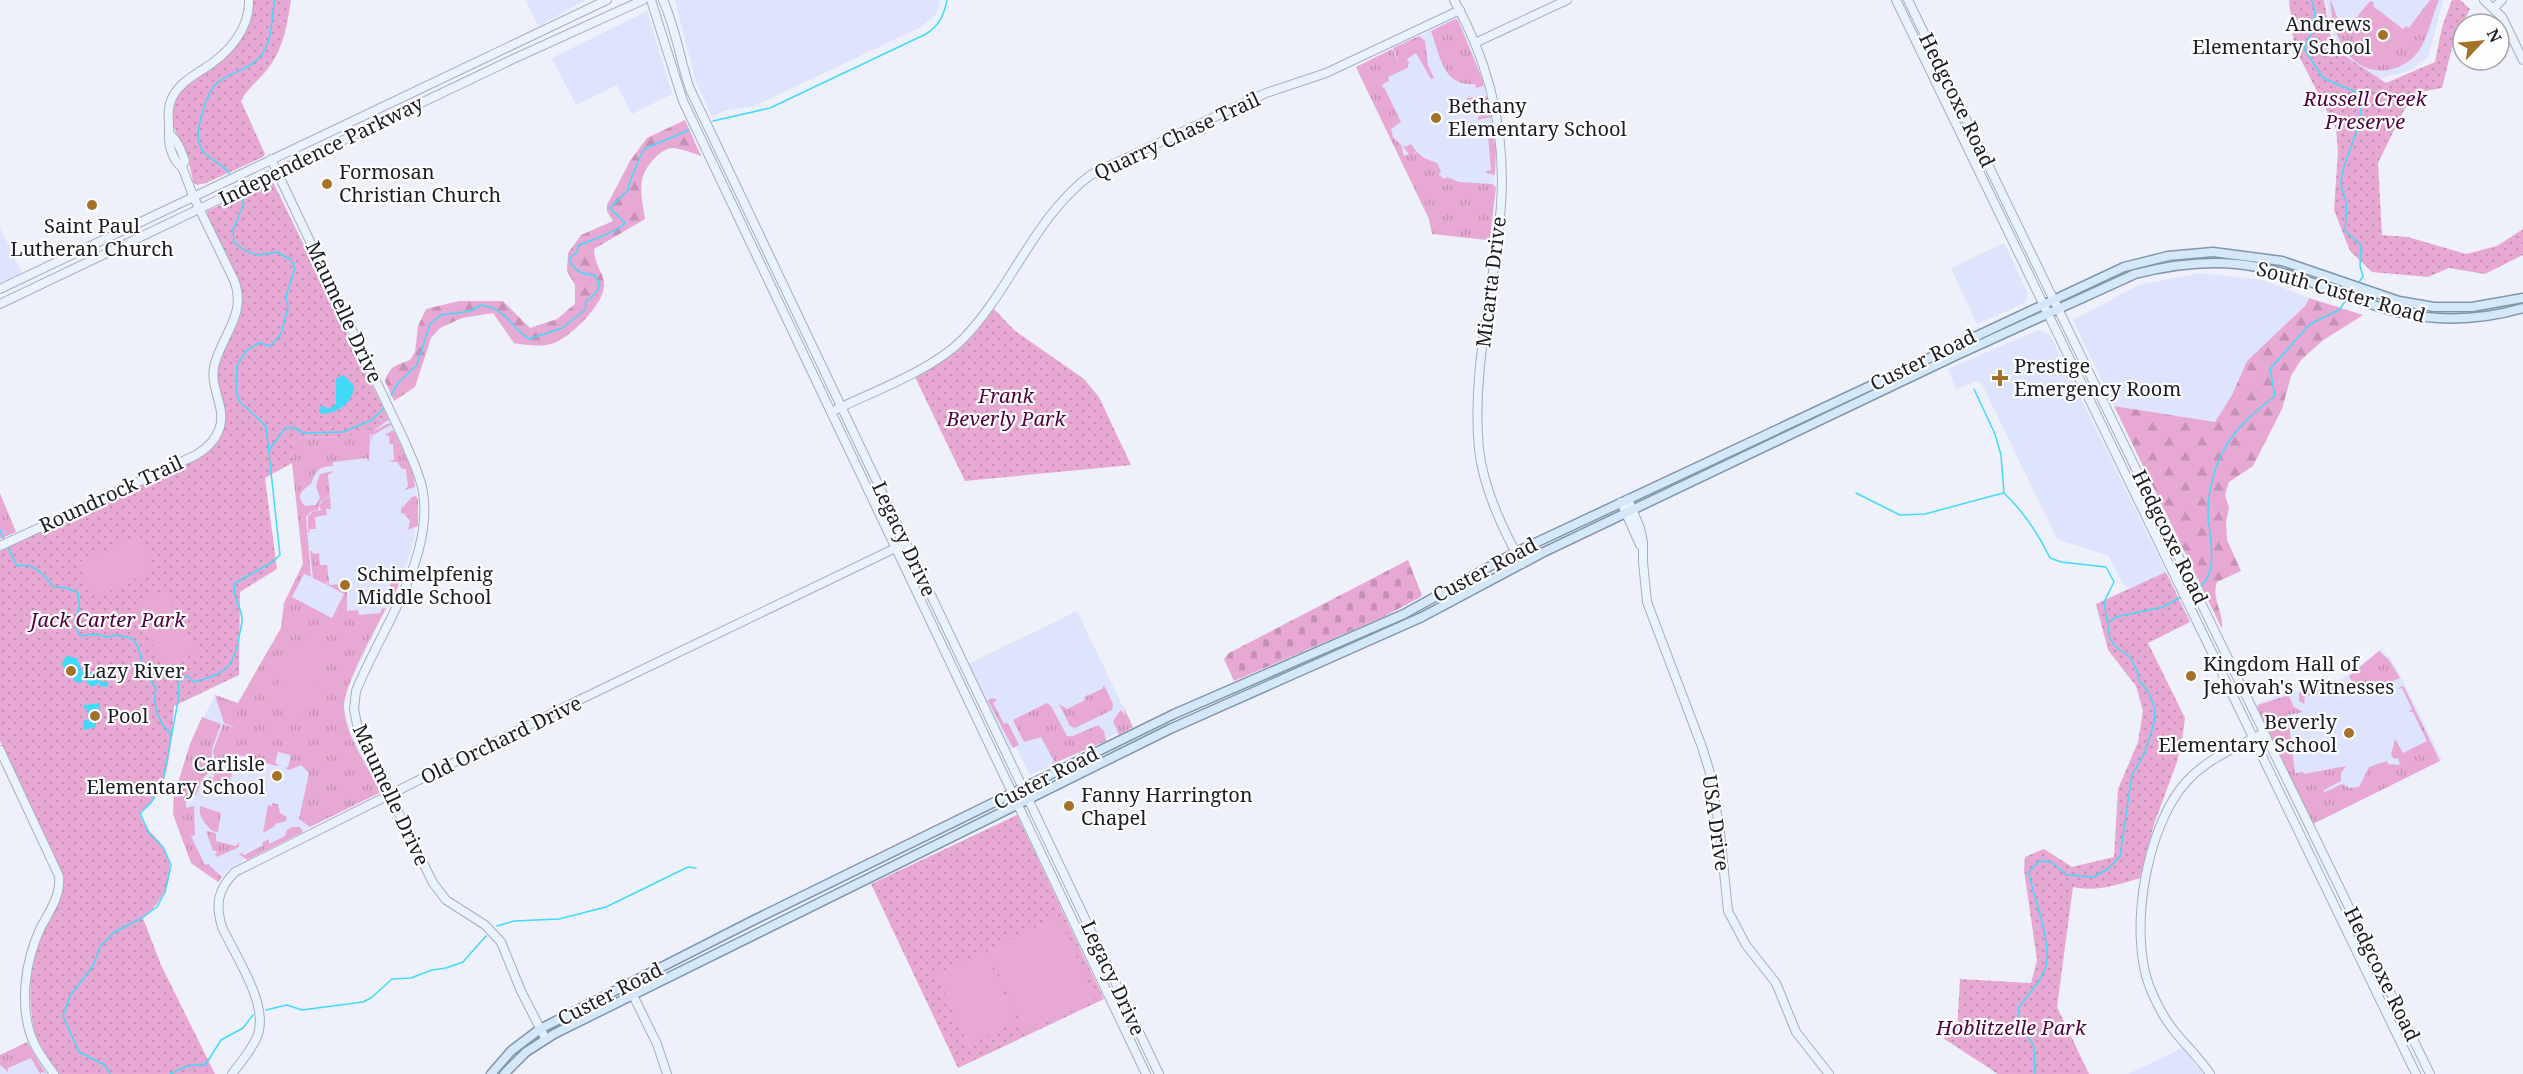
<svg xmlns="http://www.w3.org/2000/svg" width="2523" height="1074" viewBox="0 0 2523 1074" font-family="'Noto Serif',serif">
  <style>
    .built { fill: #dee3fe }
    .grass { fill: url(#grass-tufts) }
    .forest { fill: url(#forest-firs) }
    .cemetery { fill: url(#cemetery-stones) }
    .park { fill: url(#park-dots) }
    .pitch { fill: #e7a9d3 }
    .water { fill: #42daf9 }
    .lines { fill: none; stroke-linecap: round; stroke-linejoin: round }
    .stream { stroke: #42daf9; stroke-width: 1.5 }
    .secondary-casing { stroke: #a7acc4; stroke-width: 10 }
    .primary-casing { stroke: #8196ac; stroke-width: 11 }
    .secondary { stroke: #eaf3fc; stroke-width: 8 }
    .primary { stroke: #d4e8f9; stroke-width: 8 }
    .poi-dot { fill: #a47129; stroke: #fefefe; stroke-width: 2 }
    .labels { text-anchor: middle; stroke-width: 4.5; stroke-linejoin: round; paint-order: stroke }
    .poi-label { font-size: 20px; fill: #1b1c25; stroke: #fefefe; text-anchor: start }
    .park-label { font-size: 20px; font-style: italic; fill: #500040; stroke: #fefefe }
    .street-label { font-size: 20px; fill: #1b1c25; stroke: #fefefe }
  </style>
  <defs>
    <pattern id="grass-tufts" width="24" height="20" patternUnits="userSpaceOnUse" patternTransform="scale(1.5)"><rect width="24" height="20" fill="#e7a9d3"/><path d="M3 7l-1-3M5 7V3M7 7l1-3M15 17l-1-3M17 17v-4M19 17l1-3" fill="none" stroke="#c691b5"/></pattern>
    <pattern id="forest-firs" width="22" height="20" patternUnits="userSpaceOnUse" patternTransform="scale(1.5)"><rect width="22" height="20" fill="#e7a9d3"/><path d="M5 1l3.5 6h-7zM16 11l3.5 6h-7z" fill="#c691b5"/></pattern>
    <pattern id="cemetery-stones" width="16" height="16" patternUnits="userSpaceOnUse" patternTransform="scale(1.5)"><rect width="16" height="16" fill="#e7a9d3"/><path d="M2 7V4a2 2 0 0 1 4 0v3zM10 15v-3a2 2 0 0 1 4 0v3z" fill="#c691b5"/></pattern>
    <pattern id="park-dots" width="8" height="8" patternUnits="userSpaceOnUse" patternTransform="scale(1.5)"><rect width="8" height="8" fill="#e7a9d3"/><path d="M2 2h.1M6 6h.1" fill="none" stroke="#c691b5" stroke-width="1.8" stroke-linecap="round"/></pattern>
  </defs>
  <rect width="100%" height="100%" fill="#eef0fa"/>
  <g class="built">
    <path d="M526 0H586L538 26Z"/>
    <path d="M675 0H940L937 13 921 27 754 106 724 111 712 117 696 82Z"/>
    <path d="M2326 0H2443L2428 57 2409 71 2374 80 2351 65 2338 46 2329 23Z"/>
    <path d="M647 11 672 94 632 114 617 85 576 105 552 58Z"/>
    <path d="M1458 17 1482 77 1494 132 1495 186 1488 239 1432 233 1429 219 1356 67Z"/>
    <path d="M0 228 22 273 0 283Z"/>
    <path d="M2004 243 2028 294 2025 303 1977 324 1951 268Z"/>
    <path d="M2200 273 2263 280 2309 298 2306 305 2247 361 2232 395 2215 422 2114 406 2073 320 2139 285Z"/>
    <path d="M2038 330 2050 335 2166 572 2132 589 2123 584 2109 556 2057 539 1982 384 1978 381 1956 389 1948 369Z"/>
    <path d="M389 420 406 456 416 484 417 503 414 540 406 565 348 688 344 707 350 732 381 792 246 859 227 871 218 882 191 863 173 814 174 796 190 744 215 695 238 703 281 628 284 603 303 564 292 463Z"/>
    <path d="M1077 611 1132 726 1030 775 1016 747 1009 750 968 664Z"/>
    <path d="M2381 649 2390 658 2400 674 2442 760 2313 824 2256 707 2257 704 2279 695 2329 685 2350 674Z"/>
    <path d="M27 1042 50 1074H0V1055Z"/>
    <path d="M2182 1047 2203 1074H2128L2171 1054Z"/>
  </g>
  <g class="grass">
    <path d="M2330 0C2337 10 2334 26 2352 23L2369 2 2372 1 2374 3 2373 6 2403 29 2406 26 2409 28 2430 0H2439C2432 16 2428 39 2418 52 2400 75 2366 78 2347 53 2336 37 2331 19 2330 0Z"/>
    <path d="M1455 19 1458 20 1483 81V86L1476 88 1475 84C1443 87 1440 56 1431 31Z"/>
    <path d="M1419 36 1425 41 1428 65 1434 78 1431 79 1416 53 1407 59 1409 63 1407 68 1388 77 1389 81 1383 84 1382 88 1384 87 1401 122 1391 129 1393 137 1401 145 1404 156 1409 154 1402 145 1405 147 1411 144 1416 151 1413 154 1417 152 1424 158 1437 163 1441 171 1439 175 1445 179 1447 177 1459 182 1492 184 1496 187 1490 238 1487 240 1432 234 1429 219 1356 67 1392 49 1400 65 1393 48Z"/>
    <path d="M1485 96 1488 98 1492 117 1478 120 1479 115 1465 102 1467 98Z"/>
    <path d="M1492 128 1496 151 1495 175 1486 173V171L1491 170 1488 135H1484V129Z"/>
    <path d="M387 421 372 432 389 423 391 425 373 435 370 443 372 433 370 435 369 462 367 458 333 462V466C318 467 316 470 311 484 302 490 295 496 305 506L316 505 320 498 316 486 320 474 334 471 328 475 330 495 320 502 318 510 310 512 306 517 311 577 304 574 292 597 332 618 344 594 326 584 329 582V585L342 584 347 587V611L358 610 359 615 381 613V609L386 608C375 631 344 684 344 707 344 733 369 769 381 792L310 827 299 819 309 773 301 765 289 770 285 768 288 767 291 755 278 752 275 763 279 765 277 766 265 763 264 759H260V762L253 760 254 756H236L235 760 221 764 215 763 213 751 223 724 237 729 224 723 215 695 238 703 281 628 284 603 303 564 292 463V444L303 436C340 441 354 436 387 421Z"/>
    <path d="M391 431H394L413 472 415 487 404 490 408 487 406 469H402L397 462 388 461 394 460 393 444H390L389 436 385 435Z"/>
    <path d="M0 493 16 532 0 539Z"/>
    <path d="M330 496 331 509H326L327 515 315 517 316 529H310L308 533V516L312 512 321 510 319 506 322 501Z"/>
    <path d="M416 496 418 499V526L408 530 410 521 405 514 401 513V509L412 497Z"/>
    <path d="M312 551 313 554 319 553 320 565H327L329 581 325 584 313 578 310 551Z"/>
    <path d="M394 569 401 578 393 600 389 603 383 599 387 597Z"/>
    <path d="M2379 651 2389 660 2400 678 2388 683 2371 681 2362 689 2361 696H2358L2349 676Z"/>
    <path d="M2342 681 2348 691 2347 694H2344L2343 691 2305 696 2304 704 2299 701V693L2315 691Z"/>
    <path d="M1104 685 1113 704 1112 710 1075 728 1070 726 1059 704 1067 709 1085 700 1084 697 1102 689Z"/>
    <path d="M2402 686 2404 687 2440 761 2313 824 2258 709V705L2289 695 2293 706 2303 712 2288 715 2295 773 2303 772 2304 774 2346 766 2341 773V781L2324 790 2321 785 2327 797 2325 792 2342 784 2350 788 2359 787 2369 767 2387 761 2388 764 2400 765 2398 758 2394 759 2391 755 2395 739 2403 753 2427 741 2413 712H2409L2412 709 2402 688 2398 689Z"/>
    <path d="M993 698 997 700 993 703 1004 724 1008 723 1019 745 1013 748 989 703 988 700Z"/>
    <path d="M1047 703 1051 706 1067 736H1073L1098 725 1104 731 1106 741 1052 764 1054 761 1041 737 1024 742 1013 720Z"/>
    <path d="M1123 706 1133 727 1119 735 1113 721 1121 710 1126 716Z"/>
    <path d="M202 717 221 724 212 749V767L202 780 196 795 186 797V808L194 806 195 835 191 836 205 865 208 864 222 877 218 882 191 863 173 814 174 796 190 744Z"/>
    <path d="M230 767 233 771 227 789 205 786 210 776 212 778 215 776 213 774Z"/>
    <path d="M272 803 278 804 280 813 287 817 286 821 275 824V826L263 833 268 805 272 806Z"/>
    <path d="M200 806 221 813 218 832 212 831C205 824 198 816 200 806Z"/>
    <path d="M292 827H300L303 832 247 860 239 854 242 853 244 855 262 846 263 842 269 839V844L285 836 287 830Z"/>
    <path d="M206 831 216 833V841L236 846 239 842V847L217 857 215 854 217 853 215 850 213 851Z"/>
    <path d="M27 1042 46 1074 43 1072 40 1074 31 1058 8 1068V1072L0 1065V1055Z"/>
  </g>
  <g class="forest">
    <path d="M685 120 701 156C693 153 682 149 673 148 661 148 647 165 643 176 639 188 643 207 645 219L594 249C594 264 604 273 604 284 606 303 568 340 551 344 538 347 526 345 514 343L493 313 462 318 440 328 431 338 415 387 394 401 385 381C390 366 396 365 410 360L415 352 418 326 426 309 459 301H503L530 328 557 319 575 304V285L567 271 568 253 581 235 613 221 607 211V205L630 161 647 138Z"/>
    <path d="M2309 298 2363 315 2322 341 2301 360 2291 376 2282 409 2253 466 2229 482 2225 495 2229 508 2226 522 2227 540 2241 571 2217 582C2211 598 2224 613 2222 629L2114 406 2215 422 2232 395 2247 361 2306 305Z"/>
  </g>
  <path class="cemetery" d="M1408 560 1422 595 1419 598 1383 617 1234 681 1224 659 1229 653Z"/>
  <g class="park">
    <path d="M254 0H291C287 26 283 51 266 71 257 82 247 89 241 101L265 154 263 157 206 183 197 185 193 182C191 173 190 164 187 155 182 143 172 130 172 116 171 82 221 68 239 43 248 30 252 16 254 0Z"/>
    <path d="M2289 0H2324L2333 48 2386 83 2435 62 2442 27 2452 0H2460L2470 9 2453 44 2442 88 2420 92 2404 110 2378 163 2382 235 2408 237 2466 254 2497 246 2523 229V255L2485 274 2449 268 2428 277 2372 272 2350 251 2334 210 2338 152 2336 129 2294 46Z"/>
    <path d="M273 182 389 420C355 436 341 441 303 436L292 444V463L265 478 277 569 240 592 239 675 174 706C173 727 170 768 161 787 156 797 148 806 140 814 144 830 156 835 164 848 179 873 163 902 143 918L161 965 215 1074H59C52 1063 43 1051 37 1039 27 1013 29 964 39 939 47 918 62 903 63 880L0 741V551L194 460C209 451 219 444 224 427 229 407 214 389 218 369 222 343 246 323 242 296 238 268 208 234 207 211Z"/>
    <path d="M991 309 995 310 1014 330 1084 379 1099 397 1131 465 965 481 914 375 937 364 960 348Z"/>
    <path d="M2166 572 2190 622 2148 643 2185 718 2182 741 2177 762 2154 824 2140 878C2117 885 2097 892 2073 887L2057 1007 2089 1074H1998L1943 1038 1957 1032 1960 979 2031 983 2037 960 2024 870 2025 857 2044 849 2072 867 2114 857 2118 789 2138 742 2143 711 2136 686 2108 650 2096 604Z"/>
    <path d="M1017 815 1104 999 958 1068 871 884Z"/>
  </g>
  <g class="pitch">
    <path d="M139 535 155 569 95 598 78 563Z"/>
    <path d="M165 590 197 652 165 669 133 606Z"/>
    <path d="M304 633 335 648 302 716 271 701Z"/>
    <path d="M1058 917 1096 999 1026 1032 987 950Z"/>
    <path d="M985 952 1017 1022 968 1044 936 974Z"/>
  </g>
  <g class="water">
    <path d="M344 375 354 386C353 404 337 413 321 414L319 410 322 405 328 409 336 404V379Z"/>
    <path d="M67 656 77 658 82 671 95 673 101 681 109 683 107 687 100 686 99 683 92 687 84 680 80 683 74 681 73 673 66 671 62 665 63 660Z"/>
    <path d="M100 703V708L94 709H100L101 715 96 720V727L84 730 83 721 91 718 87 716 88 709H84V705Z"/>
  </g>
  <g class="lines">
    <g class="stream">
      <path d="M2311 0C2320 16 2312 34 2304 48L2323 78 2360 94C2365 128 2346 149 2341 180 2340 190 2345 194 2346 202 2347 211 2346 221 2345 231L2361 245 2360 266 2363 276 2358 284"/>
      <path d="M713 121 770 108 926 34C939 26 944 15 947 0"/>
      <path d="M230 175C223 161 203 160 199 143 195 130 207 92 217 83 233 70 255 70 265 49 273 35 271 16 275 0"/>
      <path d="M1974 389 1995 434 2001 455 2004 493C2025 513 2038 533 2050 558L2061 562 2106 567 2114 582 2104 602 2110 639 2117 648 2130 657 2136 668 2140 682 2149 693 2155 710 2154 723 2145 752 2132 775 2120 856 2109 868 2094 877 2067 875 2051 862 2039 861 2029 872C2033 898 2054 947 2045 969 2040 983 2027 996 2018 1008L2020 1021 2034 1047 2035 1074"/>
      <path d="M391 395 399 382 417 365 430 324 441 315 471 311 481 305C510 310 508 326 529 339L562 328 585 310 586 301C597 294 604 286 594 275 581 274 573 271 569 258L576 253 579 245C590 241 619 231 625 223L610 208 628 190C628 185 640 156 644 149L689 130"/>
      <path d="M269 450 285 428H295L303 433 343 432 372 420 383 409"/>
      <path d="M1856 493 1900 515 1925 514 2003 493"/>
      <path d="M0 530 4 539"/>
      <path d="M8 547 17 566C35 562 43 575 54 587L67 588 78 593C78 597 80 604 79 608 76 622 71 620 80 636L96 634 107 637 117 635 131 638 138 646 143 667 149 672V677L156 689C152 703 159 726 172 734"/>
      <path d="M2196 589C2222 576 2208 534 2208 511 2208 494 2214 469 2222 453 2235 428 2254 412 2275 396L2270 369 2310 324 2339 310 2346 300"/>
      <path d="M2110 622 2116 617 2163 607 2181 597"/>
      <path d="M497 926 514 921 559 919 606 907 688 867 696 868"/>
      <path d="M266 1010 287 1005 302 1010 363 1002 371 998 392 979 411 978 432 970 446 968 463 962 486 936"/>
      <path d="M110 1074 105 1065 79 1052 63 1016 70 996 93 966 100 947 113 933 142 918 157 907 165 892 171 865 163 847 149 833 140 813 150 804 162 786 179 696 178 683 187 676 194 682C224 674 234 669 239 637 240 632 242 625 242 619 241 605 232 598 235 583L271 563 280 555 266 426 239 401 236 389 237 365 247 350 259 343 271 346 281 334 288 308 286 296 295 268 290 259 276 252C258 257 248 255 234 242L233 230 244 203 239 193"/>
      <path d="M170 1074 187 1066 206 1064 221 1040 243 1028 253 1015"/>
    </g>
    <defs>
      <g id="secondary">
        <path d="M651 0 683 101 1146 1074"/>
        <path d="M663 0C676 29 680 60 690 89L1159 1074"/>
        <path d="M1454 0C1490 64 1506 132 1501 205 1495 287 1471 367 1479 449 1483 488 1503 530 1522 564"/>
        <path d="M1896 0 2416 1074"/>
        <path d="M1908 0 2430 1074"/>
        <path d="M2484 0 2502 17 2523 60"/>
        <path d="M2494 8 2502 0"/>
        <path d="M1475 43 1567 0"/>
        <path d="M271 159 404 440C411 457 420 474 423 492 434 559 380 631 356 691L354 709 358 730 433 883 446 900 485 925 501 942 521 991 545 1038"/>
        <path d="M182 167C173 161 168 145 169 135 170 122 166 111 172 98 179 84 190 78 202 70 227 55 250 30 249 0"/>
        <path d="M0 289 607 0"/>
        <path d="M0 304 511 60 643 0"/>
        <path d="M831 412C871 392 932 371 963 339 1011 290 1035 215 1092 174L1266 93 1326 73 1460 10"/>
        <path d="M1628 499 1640 528 1643 542V562L1647 602 1702 747 1710 773 1720 832 1728 911 1746 945 1776 983 1796 1032 1829 1074"/>
        <path d="M1621 502 1640 545"/>
        <path d="M0 546 196 455C208 448 216 440 220 427 226 405 208 386 215 363 224 333 247 312 234 280L194 198 182 167 185 161C181 150 178 141 169 133"/>
        <path d="M0 750 59 876C61 895 50 911 41 927 25 961 18 1008 34 1043 39 1054 47 1064 54 1074"/>
        <path d="M628 985 657 1044 667 1074"/>
        <path d="M232 1074C240 1063 250 1052 256 1039 272 1008 235 956 222 927 215 904 218 889 235 872L575 702 906 543"/>
        <path d="M2210 1074C2199 1057 2184 1044 2172 1028 2163 1017 2156 1002 2150 988 2128 933 2146 825 2187 781 2207 759 2238 746 2264 733"/>
      </g>
      <g id="primary">
        <path d="M491 1074 511 1051 540 1029 754 920 1174 714 1404 614 1516 552 2124 267 2168 256 2213 252 2282 261 2399 301 2434 307H2472L2523 298"/>
        <path d="M504 1074 526 1052 554 1034 1170 729 1422 617 1544 552 1957 355 2135 274C2174 264 2217 259 2257 267 2306 276 2349 300 2397 312 2439 322 2481 320 2523 308"/>
      </g>
    </defs>
    <use href="#secondary" class="secondary-casing"/>
    <use href="#primary" class="primary-casing"/>
    <use href="#secondary" class="secondary"/>
    <use href="#primary" class="primary"/>
  </g>
  <g class="poi-dot">
    <circle cx="2383" cy="35" r="6"/>
    <circle cx="1436" cy="118" r="6"/>
    <circle cx="327" cy="184" r="6"/>
    <circle cx="92" cy="205" r="6"/>
    <path d="M1997 369h6v6h6v6h-6v6h-6v-6h-6v-6h6z"/>
    <circle cx="345" cy="585" r="6"/>
    <circle cx="71" cy="671" r="6"/>
    <circle cx="2191" cy="676" r="6"/>
    <circle cx="95" cy="716" r="6"/>
    <circle cx="2349" cy="733" r="6"/>
    <circle cx="277" cy="776" r="6"/>
    <circle cx="1069" cy="806" r="6"/>
  </g>
  <g class="labels">
    <g class="poi-label">
      <text x="2371" y="31" text-anchor="end">Andrews<tspan x="2371" dy="23">Elementary School</tspan></text>
      <text x="1448" y="113">Bethany<tspan x="1448" dy="23">Elementary School</tspan></text>
      <text x="339" y="179">Formosan<tspan x="339" dy="23">Christian Church</tspan></text>
      <text x="92" y="233" text-anchor="middle">Saint Paul<tspan x="92" dy="23">Lutheran Church</tspan></text>
      <text x="2014" y="373">Prestige<tspan x="2014" dy="23">Emergency Room</tspan></text>
      <text x="357" y="581">Schimelpfenig<tspan x="357" dy="23">Middle School</tspan></text>
      <text x="2203" y="671">Kingdom Hall of<tspan x="2203" dy="23">Jehovah's Witnesses</tspan></text>
      <text x="83" y="678">Lazy River</text>
      <text x="107" y="723">Pool</text>
      <text x="2337" y="729" text-anchor="end">Beverly<tspan x="2337" dy="23">Elementary School</tspan></text>
      <text x="265" y="771" text-anchor="end">Carlisle<tspan x="265" dy="23">Elementary School</tspan></text>
      <text x="1081" y="802">Fanny Harrington<tspan x="1081" dy="23">Chapel</tspan></text>
    </g>
    <g class="park-label">
      <text x="2365" y="106">Russell Creek<tspan x="2365" dy="23">Preserve</tspan></text>
      <text x="1006" y="403">Frank<tspan x="1006" dy="23">Beverly Park</tspan></text>
      <text x="108" y="627">Jack Carter Park</text>
      <text x="2011" y="1035">Hoblitzelle Park</text>
    </g>
    <g class="street-label">
      <text transform="translate(1957 100) rotate(64)" y="7">Hedgcoxe Road</text>
      <text transform="translate(1177 136) rotate(-25)" y="7">Quarry Chase Trail</text>
      <text transform="translate(321 151) rotate(-26)" y="7">Independence Parkway</text>
      <text transform="translate(1491 282) rotate(-83)" y="7">Micarta Drive</text>
      <text transform="translate(2341 292) rotate(16)" y="7">South Custer Road</text>
      <text transform="translate(344 312) rotate(65)" y="7">Maumelle Drive</text>
      <text transform="translate(1923 360) rotate(-26)" y="7">Custer Road</text>
      <text transform="translate(111 494) rotate(-25)" y="7">Roundrock Trail</text>
      <text transform="translate(2170 537) rotate(64)" y="7">Hedgcoxe Road</text>
      <text transform="translate(904 539) rotate(65)" y="7">Legacy Drive</text>
      <text transform="translate(1485 570) rotate(-28)" y="7">Custer Road</text>
      <text transform="translate(501 740) rotate(-26)" y="7">Old Orchard Drive</text>
      <text transform="translate(1046 778) rotate(-27)" y="7">Custer Road</text>
      <text transform="translate(391 795) rotate(65)" y="7">Maumelle Drive</text>
      <text transform="translate(1716 823) rotate(82)" y="7">USA Drive</text>
      <text transform="translate(2382 974) rotate(64)" y="7">Hedgcoxe Road</text>
      <text transform="translate(1113 978) rotate(65)" y="7">Legacy Drive</text>
      <text transform="translate(610 994) rotate(-27)" y="7">Custer Road</text>
    </g>
  </g>
  <g transform="translate(2481 42) rotate(64)"><circle r="28" fill="#fefefe" stroke="#a3a4a7" stroke-width="1.5"/>
  <path d="M0-4.5L10 22L0 15L-10 22Z" fill="#a47129"/>
  <text y="-9" font-size="16" font-weight="bold" text-anchor="middle" fill="#1b1c25">N</text>
  </g>
</svg>
